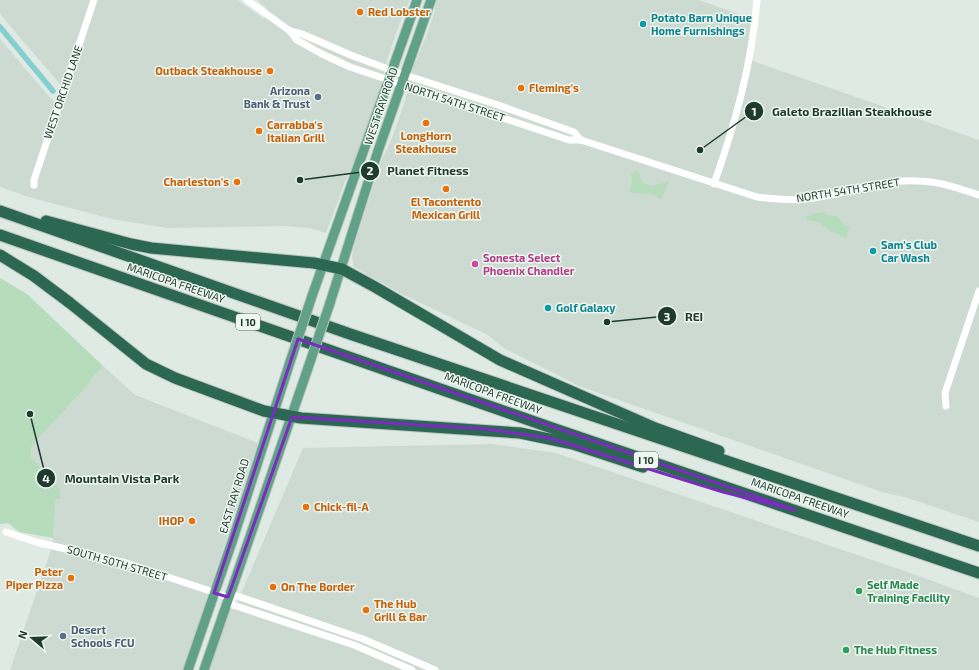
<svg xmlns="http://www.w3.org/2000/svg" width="979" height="670" viewBox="0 0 979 670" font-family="'Exo 2',sans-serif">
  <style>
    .built { fill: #ccdad2 }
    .green { fill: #b6dcbc }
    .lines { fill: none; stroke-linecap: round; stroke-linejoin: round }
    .canal { stroke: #84cfd1; stroke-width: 5.5 }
    .major-casing { stroke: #bcc4c1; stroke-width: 11 }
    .highway-casing { stroke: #bcc4c1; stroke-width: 13 }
    .minor { stroke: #fff; stroke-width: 7 }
    .major { stroke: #61a189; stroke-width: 9 }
    .highway { stroke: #2b6753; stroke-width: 11 }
    .major-bridge-casing { stroke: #bcc4c1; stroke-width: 11; stroke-linecap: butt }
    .major-bridge { stroke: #61a189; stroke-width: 9 }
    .marked { fill: none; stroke: #7b2cbf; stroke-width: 3; stroke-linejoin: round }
    .food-dot { fill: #e8710a; stroke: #eef7f1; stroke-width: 1.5 }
    .culture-dot { fill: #0f9aa8; stroke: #eef7f1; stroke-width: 1.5 }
    .service-dot { fill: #5c6f8a; stroke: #eef7f1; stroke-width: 1.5 }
    .hotel-dot { fill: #d1479c; stroke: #eef7f1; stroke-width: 1.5 }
    .leisure-dot { fill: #2e9e5b; stroke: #eef7f1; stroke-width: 1.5 }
    .labels { text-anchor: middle; stroke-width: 3; stroke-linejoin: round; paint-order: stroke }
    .shield { fill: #eef7f1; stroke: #5d7369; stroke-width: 1 }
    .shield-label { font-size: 10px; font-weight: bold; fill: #1f3a2f }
    .food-label { font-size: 11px; font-weight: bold; fill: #c56008; stroke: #eef7f1; text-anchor: start }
    .culture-label { font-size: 11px; font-weight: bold; fill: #0d838f; stroke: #eef7f1; text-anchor: start }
    .service-label { font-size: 11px; font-weight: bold; fill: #4e5e75; stroke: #eef7f1; text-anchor: end }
    .street-label { font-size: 11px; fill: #1f3a2f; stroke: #eef7f1 }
    .hotel-label { font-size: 11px; font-weight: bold; fill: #b23c85; stroke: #eef7f1; text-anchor: start }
    .leisure-label { font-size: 11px; font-weight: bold; fill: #27864d; stroke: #eef7f1; text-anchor: start }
    .leader { fill: none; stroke: #1f3a2f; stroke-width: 1.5 }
    .callout-dot { fill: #1f3a2f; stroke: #eef7f1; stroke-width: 1.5 }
    .mark-label { font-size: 12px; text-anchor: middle; font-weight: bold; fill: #fff }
    .callout-label { font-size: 12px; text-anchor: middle; font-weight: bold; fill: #1f3a2f; stroke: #eef7f1; stroke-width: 3; stroke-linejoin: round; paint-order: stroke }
  </style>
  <rect width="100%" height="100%" fill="#deeae3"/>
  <g class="built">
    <path d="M0 0H238L264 19 267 9 257 0H410L399 25 388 57 380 90 353 168 346 179 326 233 310 228 285 226 167 228 112 219 32 198 0 187V39L58 107 64 89 0 14Z"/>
    <path d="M436 0H699L756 20 750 60 979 140V522L908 498 882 492 579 386 504 348 488 335 398 292 354 267 352 256 354 246 382 159 391 141 405 101 413 68 426 37 434 14Z"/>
    <path d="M103 366 135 395 258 443 183 670H10L50 553 53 538 56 499H60V489L31 457V448L34 443 87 386 93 377Z"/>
    <path d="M492 444 556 453 899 569 979 598V670H208L228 611 235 608 303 448Z"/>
  </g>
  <g class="green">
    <path d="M639 170 641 182 652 186 669 181 661 199 651 194 633 193 629 191 632 182 631 174Z"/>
    <path d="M823 212 827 215 838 216 844 225 849 226 846 238 831 231 819 222 806 220V216Z"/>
    <path d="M0 278 27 294 103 366 93 377 87 386 34 443 31 448V457L60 489V499H56L53 538 19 532 8 523 0 524Z"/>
  </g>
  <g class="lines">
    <path class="canal" d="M0 27 53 91"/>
    <defs>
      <g id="major">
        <path d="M312 296 417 0"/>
        <path d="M330 303 378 151 431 0"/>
        <path d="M188 670 233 539 290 362"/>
        <path d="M204 670 308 368"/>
      </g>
      <g id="highway">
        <path d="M0 211 350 334 979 546"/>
        <path d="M46 221 131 244 151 248 314 263 342 269 375 287 500 360 655 428 719 451"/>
        <path d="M0 235 552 428 979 573"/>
        <path d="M0 255 34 276 70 303 146 364 175 378 264 411 301 418 520 433 573 444 643 467"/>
      </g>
    </defs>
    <use href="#major" class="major-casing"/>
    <use href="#highway" class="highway-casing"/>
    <g class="minor">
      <path d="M247 0 290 31 297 40 322 54 350 67 569 140H581L757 197C773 199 789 201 805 199 843 196 878 179 917 181 939 181 958 188 979 195"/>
      <path d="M290 31 302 34 353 56 399 73 495 104 574 132 581 140"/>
      <path d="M714 184C735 124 752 64 757 0"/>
      <path d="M34 185V180L94 0"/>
      <path d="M946 406 945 393 979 291"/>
      <path d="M6 532 36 542 126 563 228 597 237 596 363 639 435 670"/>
      <path d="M228 597 233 605 354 645 412 670"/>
    </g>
    <use href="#major" class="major"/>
    <use href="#highway" class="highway"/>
    <defs>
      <g id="major-bridge">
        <path d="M290 362 312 296"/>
        <path d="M308 368 330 303"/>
      </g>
    </defs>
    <use href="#major-bridge" class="major-bridge-casing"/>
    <use href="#major-bridge" class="major-bridge"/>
  </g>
  <path class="marked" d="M298 339 795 510 723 492 549 438 486 429 292 417 228 597 214 593Z"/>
  <g class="food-dot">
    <circle cx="360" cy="12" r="4"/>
    <circle cx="270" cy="71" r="4"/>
    <circle cx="521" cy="88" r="4"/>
    <circle cx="426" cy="123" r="4"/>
    <circle cx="259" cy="131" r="4"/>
    <circle cx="237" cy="182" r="4"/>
    <circle cx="446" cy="189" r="4"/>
    <circle cx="306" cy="507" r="4"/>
    <circle cx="192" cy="521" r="4"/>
    <circle cx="71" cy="578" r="4"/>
    <circle cx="273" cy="587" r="4"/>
    <circle cx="366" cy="610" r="4"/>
  </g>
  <g class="culture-dot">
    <circle cx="643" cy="24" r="4"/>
    <circle cx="873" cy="251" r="4"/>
    <circle cx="548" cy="308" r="4"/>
  </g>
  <g class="service-dot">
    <circle cx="318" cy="97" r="4"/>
    <circle cx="63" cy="636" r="4"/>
  </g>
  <circle class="hotel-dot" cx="475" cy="264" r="4"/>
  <g class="leisure-dot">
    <circle cx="859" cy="591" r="4"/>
    <circle cx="846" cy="650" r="4"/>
  </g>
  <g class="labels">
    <g class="shield">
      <rect x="236" y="314" width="24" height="16" rx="3"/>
      <rect x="634" y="452" width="24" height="16" rx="3"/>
    </g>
    <g class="shield-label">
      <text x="248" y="326">I 10</text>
      <text x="646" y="464">I 10</text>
    </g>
    <g class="food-label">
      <text x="368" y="16">Red Lobster</text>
      <text x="262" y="75" text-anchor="end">Outback Steakhouse</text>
      <text x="529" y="92">Fleming's</text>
      <text x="267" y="129">Carrabba's<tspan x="267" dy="13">Italian Grill</tspan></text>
      <text x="426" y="140" text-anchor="middle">LongHorn<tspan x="426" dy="13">Steakhouse</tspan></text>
      <text x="229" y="186" text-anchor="end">Charleston's</text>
      <text x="446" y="206" text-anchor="middle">El Tacontento<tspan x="446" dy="13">Mexican Grill</tspan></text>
      <text x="314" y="511">Chick-fil-A</text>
      <text x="184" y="525" text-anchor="end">IHOP</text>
      <text x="63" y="576" text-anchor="end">Peter<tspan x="63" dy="13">Piper Pizza</tspan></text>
      <text x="281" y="591">On The Border</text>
      <text x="374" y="608">The Hub<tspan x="374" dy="13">Grill &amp; Bar</tspan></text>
    </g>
    <g class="culture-label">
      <text x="651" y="22">Potato Barn Unique<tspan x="651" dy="13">Home Furnishings</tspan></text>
      <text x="881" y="249">Sam's Club<tspan x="881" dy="13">Car Wash</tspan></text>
      <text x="556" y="312">Golf Galaxy</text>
    </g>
    <g class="service-label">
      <text x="310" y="95">Arizona<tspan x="310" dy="13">Bank &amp; Trust</tspan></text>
      <text x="71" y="634" text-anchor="start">Desert<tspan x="71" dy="13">Schools FCU</tspan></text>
    </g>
    <g class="street-label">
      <text transform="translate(63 92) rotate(-71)" y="4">WEST ORCHID LANE</text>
      <text transform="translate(455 102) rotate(18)" y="4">NORTH 54TH STREET</text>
      <text transform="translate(381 106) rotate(-71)" y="4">WEST RAY ROAD</text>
      <text transform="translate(848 190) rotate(-9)" y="4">NORTH 54TH STREET</text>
      <text transform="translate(176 283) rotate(19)" y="4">MARICOPA FREEWAY</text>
      <text transform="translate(493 393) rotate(20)" y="4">MARICOPA FREEWAY</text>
      <text transform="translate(234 496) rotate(-73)" y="4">EAST RAY ROAD</text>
      <text transform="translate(800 498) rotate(19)" y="4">MARICOPA FREEWAY</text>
      <text transform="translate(117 563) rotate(16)" y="4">SOUTH 50TH STREET</text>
    </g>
    <g class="hotel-label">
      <text x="483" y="262">Sonesta Select<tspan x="483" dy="13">Phoenix Chandler</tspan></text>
    </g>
    <g class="leisure-label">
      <text x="867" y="589">Self Made<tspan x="867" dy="13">Training Facility</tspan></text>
      <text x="854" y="654">The Hub Fitness</text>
    </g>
  </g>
  <path class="leader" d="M700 150L754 111M300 180L370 171M607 322L667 316M30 414L46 478"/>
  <g class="callout-dot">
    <circle cx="700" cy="150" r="4"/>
    <circle cx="300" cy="180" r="4"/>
    <circle cx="607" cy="322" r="4"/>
    <circle cx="30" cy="414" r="4"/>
    <circle cx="754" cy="111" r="10"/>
    <circle cx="370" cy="171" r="10"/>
    <circle cx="667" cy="316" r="10"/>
    <circle cx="46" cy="478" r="10"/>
  </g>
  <g class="mark-label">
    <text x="754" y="116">1</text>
    <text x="370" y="175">2</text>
    <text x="667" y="321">3</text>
    <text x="46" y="483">4</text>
  </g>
  <g class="callout-label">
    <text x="852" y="116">Galeto Brazilian Steakhouse</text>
    <text x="428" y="175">Planet Fitness</text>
    <text x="694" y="321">REI</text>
    <text x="122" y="483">Mountain Vista Park</text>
  </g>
  <g transform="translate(32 638) rotate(289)" stroke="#eef7f1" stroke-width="3" paint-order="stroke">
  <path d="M0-3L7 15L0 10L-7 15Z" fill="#1f3a2f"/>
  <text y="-6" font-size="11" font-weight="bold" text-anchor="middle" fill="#1f3a2f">N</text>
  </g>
</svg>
